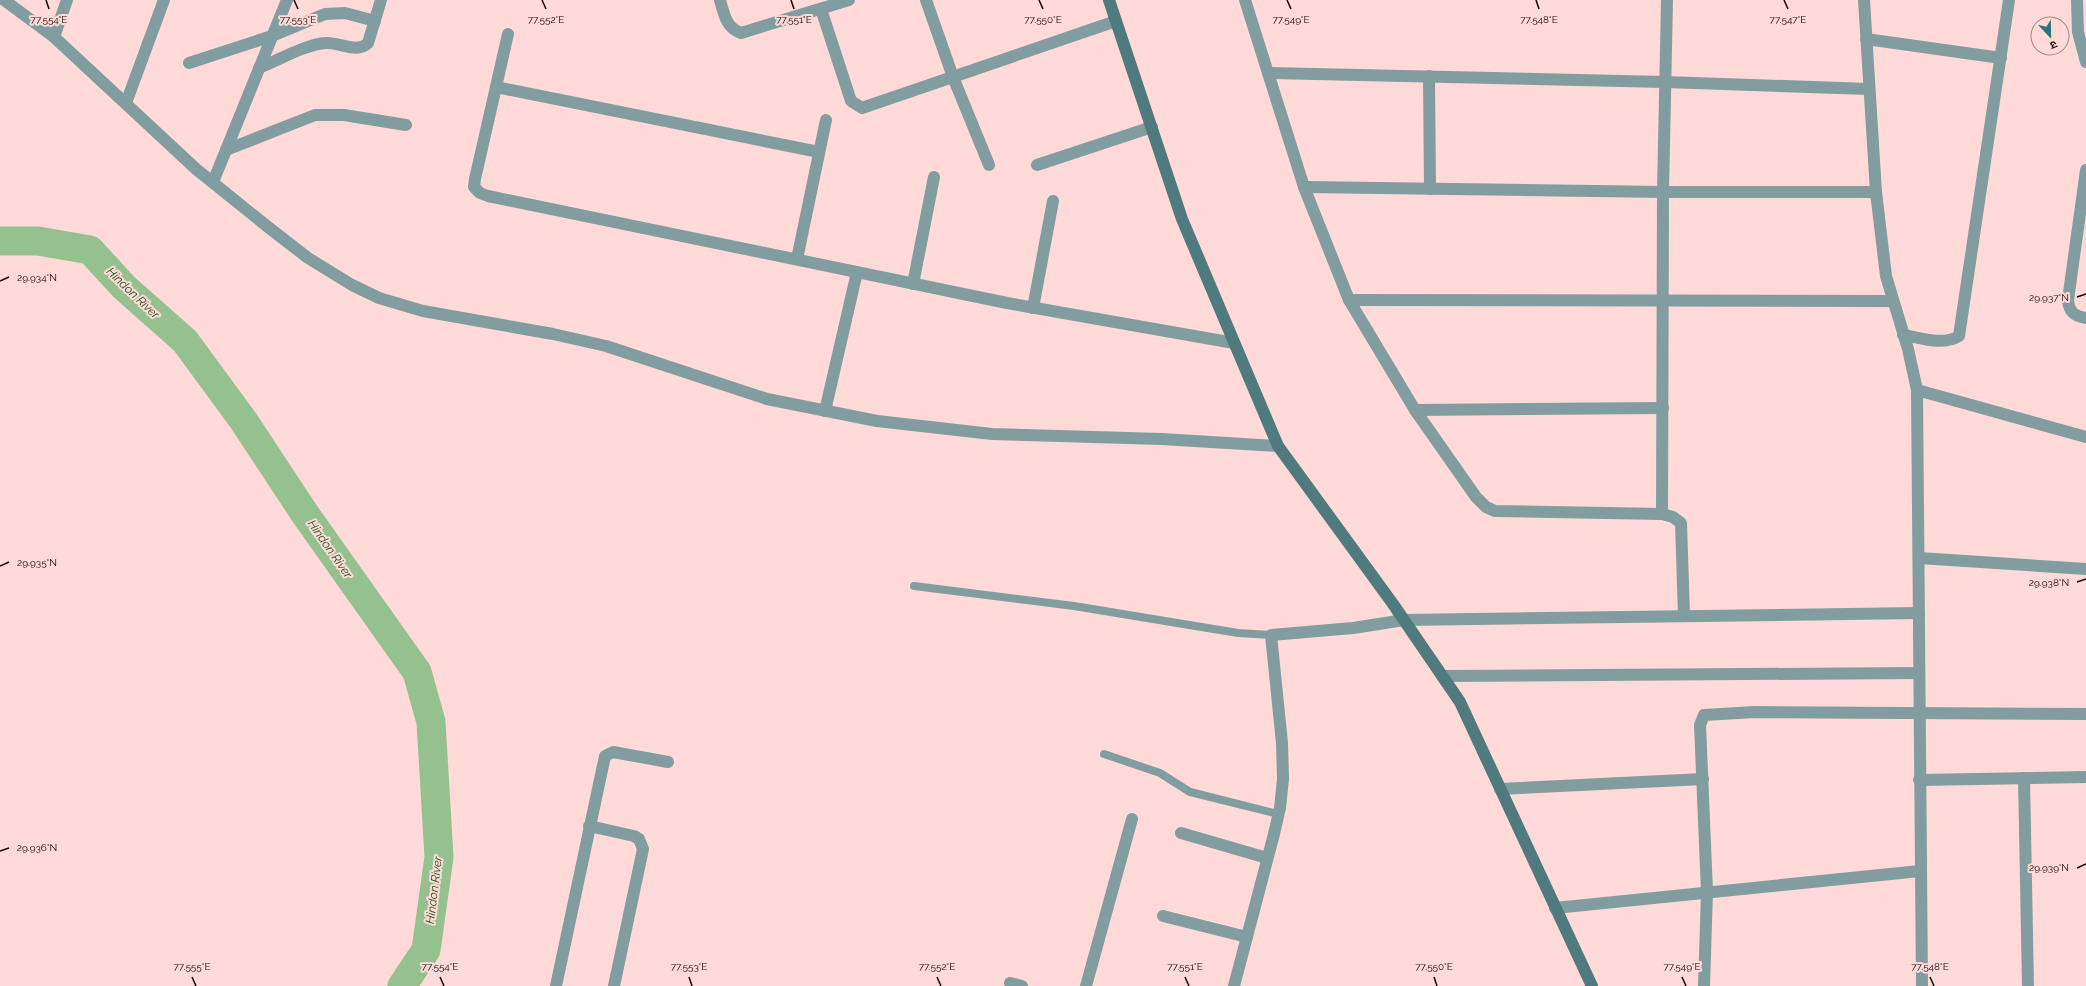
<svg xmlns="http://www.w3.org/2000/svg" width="2086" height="986" viewBox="0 0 2086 986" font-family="Raleway,'Noto Sans Devanagari',sans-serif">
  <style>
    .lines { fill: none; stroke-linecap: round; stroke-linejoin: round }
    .river { stroke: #95c18f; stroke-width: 29 }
    .lane { stroke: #819d9f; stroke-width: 8 }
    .street { stroke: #819d9f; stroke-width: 12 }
    .secondary { stroke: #507b7e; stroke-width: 12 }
    .ticks { fill: none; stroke: #170505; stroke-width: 1.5 }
    .labels { text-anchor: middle; stroke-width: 4; stroke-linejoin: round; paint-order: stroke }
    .water-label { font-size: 12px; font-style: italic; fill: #1b5513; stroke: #ffdad8 }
    .ticks-label { font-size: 10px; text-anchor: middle; fill: #170505; stroke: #ffdad8; stroke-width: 4; stroke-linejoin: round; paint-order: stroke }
  </style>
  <rect width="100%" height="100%" fill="#ffdad8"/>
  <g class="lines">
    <path class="river" d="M0 241H38L90 250 124 287 185 341 243 420 305 514 417 672 431 722 439 857 426 950 402 986"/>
    <g class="lane">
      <path d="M914 586 1074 606 1238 633 1271 635"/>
      <path d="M1104 754 1160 773 1190 792 1278 814"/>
    </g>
    <g class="street">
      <path d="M4 0 54 37 196 169 268 227 308 258 352 285 379 298 423 311 553 334 606 346 767 399 877 421 992 434 1162 439 1278 446"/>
      <path d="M720 0C724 14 726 28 741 33L849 0"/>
      <path d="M926 0 953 77 989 165"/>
      <path d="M1245 0 1304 187 1349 300 1415 410 1476 497 1486 507 1495 511 1662 514"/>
      <path d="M1667 0 1663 192 1662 514 1673 517 1681 523 1684 616"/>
      <path d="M1864 0 1876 192 1886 276 1908 349 1917 390 1922 986"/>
      <path d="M2077 0 2078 32 2086 62"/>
      <path d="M821 9 851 101 862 108 1116 21"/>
      <path d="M508 34 475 179 474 187 480 193 488 196 1007 303 1234 343"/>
      <path d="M54 37 67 0"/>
      <path d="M1866 39 2001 58"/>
      <path d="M189 63 272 36 325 14 345 13 375 21"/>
      <path d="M259 68C279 60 306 44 326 43 340 42 357 54 368 43L381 0"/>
      <path d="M1268 73 1665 82 1869 89"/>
      <path d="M1429 76 1430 189"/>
      <path d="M496 87 819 152"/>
      <path d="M126 103 164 0"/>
      <path d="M226 150 315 115H344L406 125"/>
      <path d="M1037 165 1152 127"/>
      <path d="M2086 170 2068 300C2069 312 2074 316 2086 318"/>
      <path d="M213 182 287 0"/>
      <path d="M1304 187 1663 192H1876"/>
      <path d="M797 259 826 120"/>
      <path d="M913 284 934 177"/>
      <path d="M1349 300 1892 301"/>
      <path d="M1033 308 1053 201"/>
      <path d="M1903 335C1921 338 1943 346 1959 336L2009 0"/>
      <path d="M1917 390 2086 437"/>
      <path d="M1415 410 1663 408"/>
      <path d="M825 411 857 272"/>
      <path d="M1919 558 2086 569"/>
      <path d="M1442 676 1919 673"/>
      <path d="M2024 778 2028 986"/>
      <path d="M1919 780 2086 777"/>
      <path d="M1500 789 1703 779"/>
      <path d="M589 826 634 836 639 839 643 849 614 986"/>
      <path d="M1181 833 1267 858"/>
      <path d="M1555 908 1920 871"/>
      <path d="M1163 916 1247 937"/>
      <path d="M1010 983 1022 986"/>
      <path d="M556 986 605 756 613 752 668 762"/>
      <path d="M1086 986 1132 819"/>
      <path d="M1234 986 1274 834 1280 808 1283 779 1282 743 1271 635 1353 628 1404 620 1919 613"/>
      <path d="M1704 986 1707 892 1700 725 1704 715 1755 712 2086 714"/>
    </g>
    <path class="secondary" d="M1109 0 1182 219 1278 446 1393 604 1460 702 1592 986"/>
  </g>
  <path class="ticks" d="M46 0 49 9M294 0 298 9M542 0 546 9M791 0 794 9M1039 0 1043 9M1287 0 1291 9M1536 0 1539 9M1784 0 1788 9M0 281 9 277M2077 297 2086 294M0 566 9 562M2077 582 2086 579M0 851 9 848M2077 868 2086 864M192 977 196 986M440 977 444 986M689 977 692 986M937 977 941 986M1185 977 1189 986M1434 977 1437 986M1682 977 1686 986M1930 977 1934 986"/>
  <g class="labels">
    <g class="water-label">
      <text transform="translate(133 293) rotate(44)" y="4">Hindon River</text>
      <text transform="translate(330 549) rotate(55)" y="4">Hindon River</text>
      <text transform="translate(434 890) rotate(-83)" y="4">Hindon River</text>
    </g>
  </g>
  <g class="ticks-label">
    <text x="1788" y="23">77.547°E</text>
    <text x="49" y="23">77.554°E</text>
    <text x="298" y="23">77.553°E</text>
    <text x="546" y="23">77.552°E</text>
    <text x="794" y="23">77.551°E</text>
    <text x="1043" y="23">77.550°E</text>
    <text x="1291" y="23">77.549°E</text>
    <text x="1539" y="23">77.548°E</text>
    <text x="37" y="281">29.934°N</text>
    <text x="2049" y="301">29.937°N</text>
    <text x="37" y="566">29.935°N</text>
    <text x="2049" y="586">29.938°N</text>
    <text x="37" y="851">29.936°N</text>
    <text x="2049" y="871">29.939°N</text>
    <text x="192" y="970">77.555°E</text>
    <text x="440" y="970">77.554°E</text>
    <text x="689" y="970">77.553°E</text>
    <text x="937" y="970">77.552°E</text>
    <text x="1185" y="970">77.551°E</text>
    <text x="1434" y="970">77.550°E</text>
    <text x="1682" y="970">77.549°E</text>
    <text x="1930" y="970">77.548°E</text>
  </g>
  <g transform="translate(2050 36) rotate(158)"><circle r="19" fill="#ffdad8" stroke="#a28584"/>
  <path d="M0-3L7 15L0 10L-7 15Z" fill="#2a7479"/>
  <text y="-6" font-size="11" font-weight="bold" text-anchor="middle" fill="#170505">उ</text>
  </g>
</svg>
